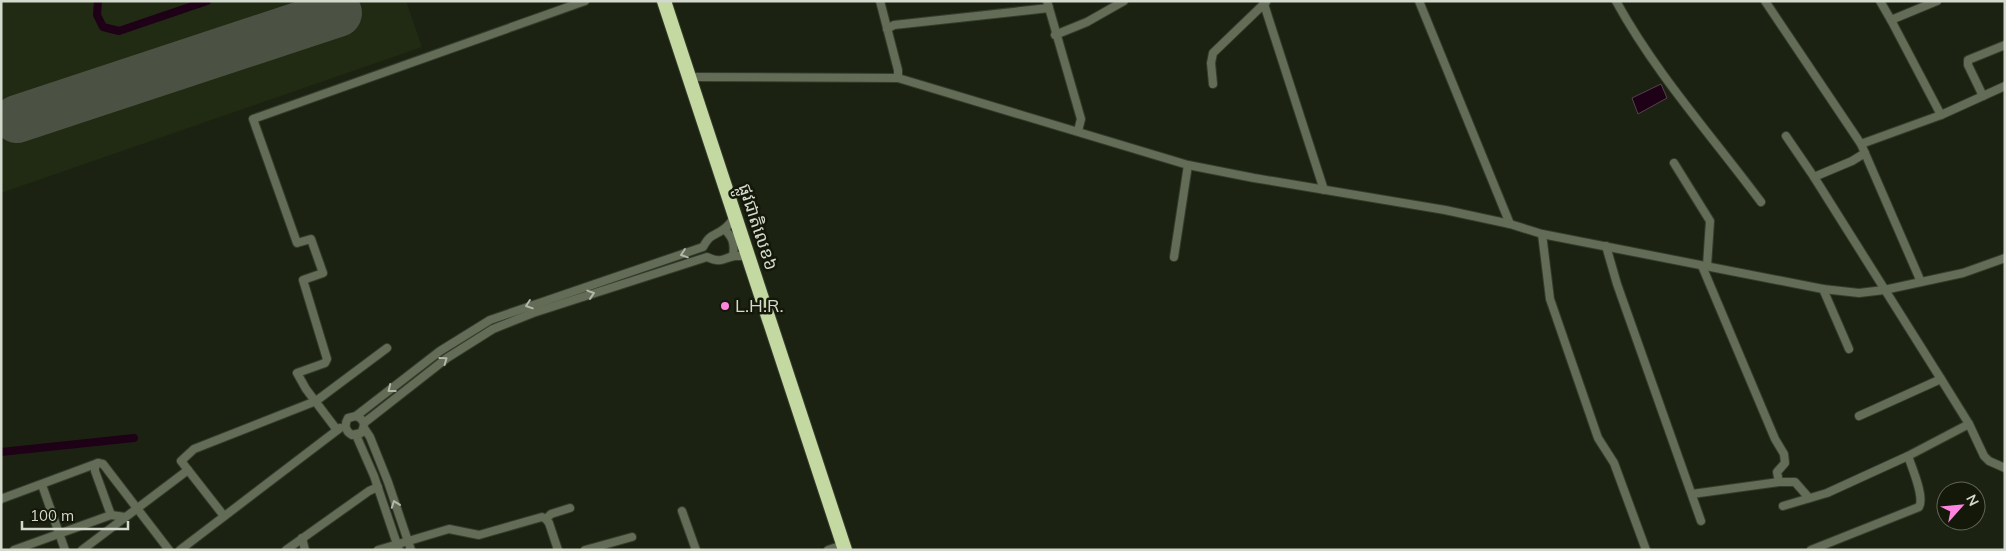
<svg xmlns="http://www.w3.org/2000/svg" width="2006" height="551" viewBox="0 0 2006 551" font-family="Mulish,'Noto Sans Khmer',sans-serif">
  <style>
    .built { fill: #212a13 }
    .water { fill: #1e0017; stroke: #55414e }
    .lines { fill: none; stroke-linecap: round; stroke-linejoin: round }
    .canal { stroke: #1e0017; stroke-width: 8 }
    .runway { stroke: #4c5243; stroke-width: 48 }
    .street-casing { stroke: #363c2c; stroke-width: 10 }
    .highway-casing { stroke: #363c2c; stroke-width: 16 }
    .street { stroke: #636c56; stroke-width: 8 }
    .highway { stroke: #c4d9a2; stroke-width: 14 }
    .oneway { stroke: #b2b8aa }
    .poi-dot { fill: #fe85df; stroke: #131809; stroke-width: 2 }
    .labels { text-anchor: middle; stroke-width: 5; stroke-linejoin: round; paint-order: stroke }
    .street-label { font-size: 18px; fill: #d4d9ce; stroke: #131809 }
    .poi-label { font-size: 18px; fill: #d4d9ce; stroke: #131809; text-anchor: start }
  </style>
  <rect width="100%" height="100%" fill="#1c2212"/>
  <path class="built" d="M1 1H406L422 47 1 193Z"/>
  <path class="water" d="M1661 84 1667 98 1638 114 1632 98Z"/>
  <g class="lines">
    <g class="canal">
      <path d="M98 1 97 15 103 27 119 31 207 1"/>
      <path d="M1 452 134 438"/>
    </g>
    <path class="runway" d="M17 119 338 13"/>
    <defs>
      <g id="street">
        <path d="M880 1 898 70V78"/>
        <path d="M1047 1 1081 119 1078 131"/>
        <path d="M1263 1 1324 190"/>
        <path d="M1419 1 1510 224"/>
        <path d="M1616 1C1656 74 1712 136 1761 202"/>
        <path d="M1765 1 1861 144 1921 282"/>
        <path d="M1880 1 1891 20 1937 1"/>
        <path d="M1891 20 1941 115"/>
        <path d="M887 29 894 25 1049 8"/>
        <path d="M1055 35 1087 22 1124 1"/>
        <path d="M690 77 898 78 1188 165 1254 178 1445 210 1510 224 1542 234 1823 289 1859 293 1884 290 1963 273 2005 258"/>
        <path d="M1213 84 1211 63 1213 53 1266 2"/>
        <path d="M1983 96 1968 65V60L2005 45"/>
        <path d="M1786 136 1814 177 1941 379 1969 424 1984 456 1989 461 2005 468"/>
        <path d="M1861 144 1941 115 2005 86"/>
        <path d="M1674 163 1710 221 1707 266"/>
        <path d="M1814 177 1852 161 1865 153"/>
        <path d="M724 229C733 237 735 244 733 256"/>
        <path d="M1542 234 1550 299 1598 438 1614 463 1646 550"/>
        <path d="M1606 246 1617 284 1701 521"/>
        <path d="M1174 257 1188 165"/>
        <path d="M1702 266 1775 439 1784 454 1785 463 1777 472 1779 482H1795L1809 498"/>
        <path d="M1823 289 1849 349"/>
        <path d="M356 416C364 419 366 425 361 433L352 435C345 431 344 425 348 418L356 416 440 351 490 320 703 247C711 233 713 237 724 229 728 226 732 221 735 217"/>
        <path d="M1859 416 1941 379"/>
        <path d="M364 423 447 358 493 329 533 313 707 257C723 264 722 258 735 256 739 256 744 256 747 256"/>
        <path d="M364 428 370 437 388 482 411 550"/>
        <path d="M337 430 306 389 297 373 325 363 327 359 303 280 323 273 311 239 297 243 253 119 585 1"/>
        <path d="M356 435 374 476 399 550"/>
        <path d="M98 463 95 465V471L111 515"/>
        <path d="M42 485 65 550"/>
        <path d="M1692 494 1779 482"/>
        <path d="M1 499 98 463 103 464 169 550"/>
        <path d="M1783 506 1827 493 1908 456 1969 424"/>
        <path d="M682 511 696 550"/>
        <path d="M224 516 181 461 194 449 316 401 387 348"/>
        <path d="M546 519 549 523 558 550"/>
        <path d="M302 538 305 550"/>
        <path d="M14 550 111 515 125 517"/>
        <path d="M82 550 188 470"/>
        <path d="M180 550 340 428"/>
        <path d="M286 550 369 491 378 487"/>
        <path d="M378 550 449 529 479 535 542 517 546 519 551 514 570 508"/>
        <path d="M585 550 632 537"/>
        <path d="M828 550 843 545"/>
        <path d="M1811 550 1919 507C1925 497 1912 468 1908 456"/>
      </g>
      <path id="highway" d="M664 1 845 550"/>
    </defs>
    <use href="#street" class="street-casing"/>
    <use href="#highway" class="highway-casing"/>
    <use href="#street" class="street"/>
    <use href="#highway" class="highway"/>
  </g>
  <defs><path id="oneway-chevron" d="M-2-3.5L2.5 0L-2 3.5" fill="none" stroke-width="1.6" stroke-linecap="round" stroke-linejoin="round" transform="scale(1.25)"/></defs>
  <g class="oneway">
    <use href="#oneway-chevron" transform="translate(684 254) rotate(161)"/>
    <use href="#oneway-chevron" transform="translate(591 294) rotate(-18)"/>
    <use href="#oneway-chevron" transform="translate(529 305) rotate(161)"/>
    <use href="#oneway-chevron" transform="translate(444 360) rotate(-36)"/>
    <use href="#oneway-chevron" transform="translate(391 389) rotate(142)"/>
    <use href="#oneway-chevron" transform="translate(395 504) rotate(-110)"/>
  </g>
  <circle class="poi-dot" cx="725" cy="306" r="5"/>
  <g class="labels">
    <g class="street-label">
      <text transform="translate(758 227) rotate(72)" y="6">ផ្លូវជាតិលេខ៦</text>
    </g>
    <g class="poi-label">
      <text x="735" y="312">L.H.R.</text>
    </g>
  </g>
  <rect width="2006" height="551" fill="none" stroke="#d4d9ce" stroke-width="5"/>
  <g transform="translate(1961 506) rotate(63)"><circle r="24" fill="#131809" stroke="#606558"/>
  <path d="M0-4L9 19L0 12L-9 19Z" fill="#fe85df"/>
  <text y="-8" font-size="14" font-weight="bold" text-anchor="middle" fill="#d4d9ce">N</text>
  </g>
  <path d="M22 521v8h106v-8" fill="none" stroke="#d4d9ce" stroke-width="2.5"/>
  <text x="30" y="521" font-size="15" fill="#d4d9ce" stroke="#131809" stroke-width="4" paint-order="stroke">100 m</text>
</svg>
